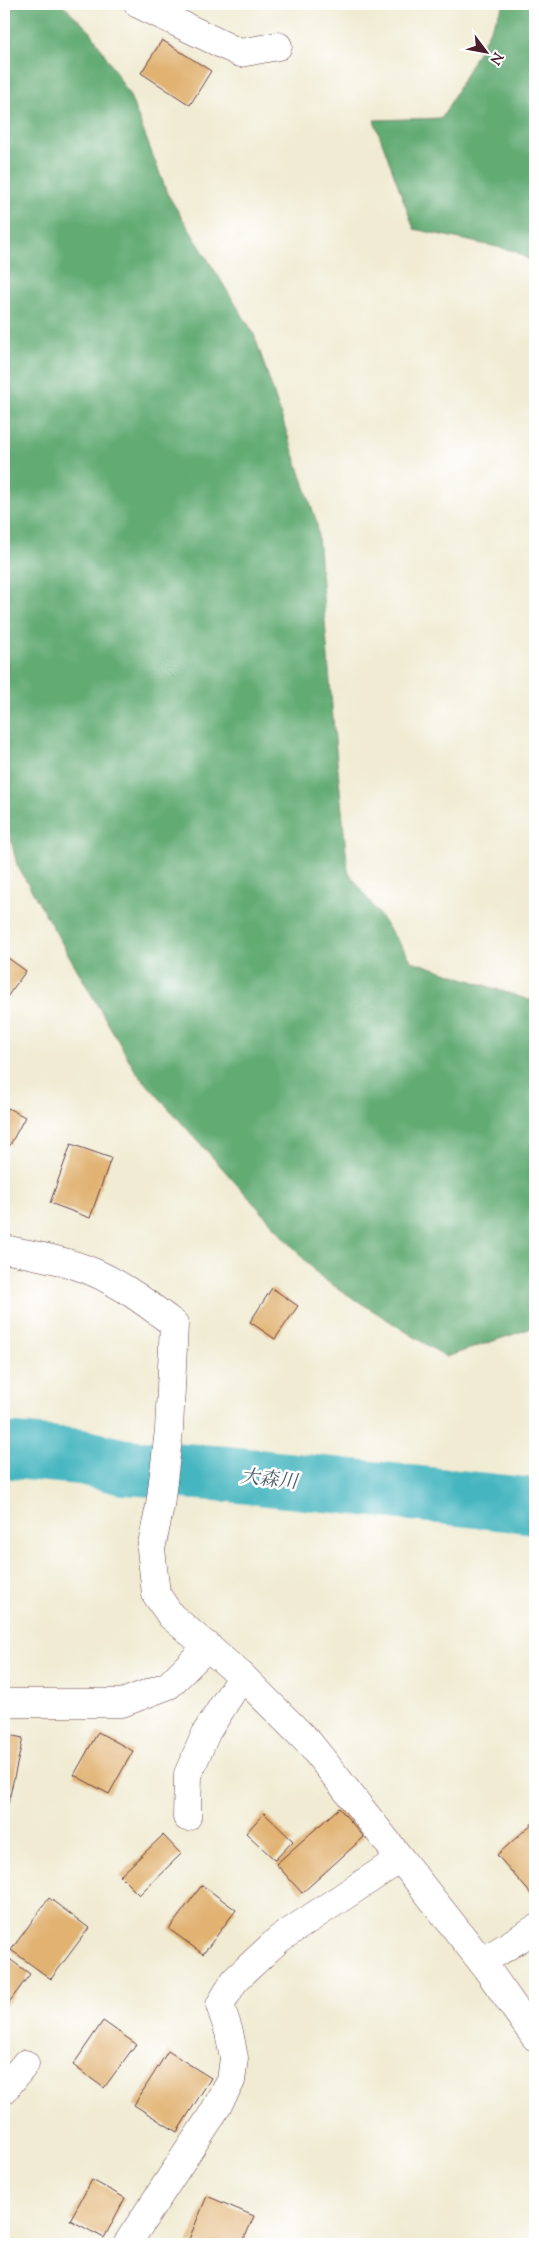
<svg xmlns="http://www.w3.org/2000/svg" width="539" height="2248" viewBox="0 0 539 2248" font-family="'Sorts Mill Goudy','Noto Serif JP',serif">
  <style>
    .forest { fill: #62ab73; stroke: #56654f }
    .lines { fill: none; stroke-linecap: round; stroke-linejoin: round }
    .river { stroke: #45b5bf; stroke-width: 56 }
    .building { fill: #e1b272 }
    .minor-casing { stroke: #633e44; stroke-width: 29 }
    .minor { stroke: #fff; stroke-width: 28 }
    .labels { text-anchor: middle; stroke-width: 5; stroke-linejoin: round; paint-order: stroke }
    .water-label { font-size: 19px; font-style: italic; fill: #485b66; stroke: #fff }
  </style>
  <rect width="100%" height="100%" fill="#fff"/>
  <filter id="ink" filterUnits="userSpaceOnUse"><feTurbulence type="fractalNoise" baseFrequency=".02" numOctaves="2"/><feDisplacementMap in="SourceGraphic" scale="10" xChannelSelector="R" yChannelSelector="G"/><feConvolveMatrix kernelMatrix="1 2 1 2 8 2 1 2 1" color-interpolation-filters="sRGB"/></filter>
  <filter id="wash" filterUnits="userSpaceOnUse"><feTurbulence type="fractalNoise" baseFrequency=".0096" numOctaves="4" result="noise"/><feDisplacementMap in="SourceGraphic" scale="20" xChannelSelector="R" yChannelSelector="G"/><feGaussianBlur stdDeviation="1.12" result="paint"/><feColorMatrix in="noise" values="0 0 0 0 0 0 0 0 0 0 0 0 0 0 0 0 0 1.4 0 .05"/><feComposite in="paint" operator="in"/></filter>
  <g filter="url(#wash)">
    <rect width="100%" height="100%" fill="#f0ebd2"/>
    <g class="forest">
      <path d="M4 4H62L91 32 130 96 168 195 254 334 317 523 333 719 348 871 412 961 529 1000 535 999V1327L446 1357 320 1277 136 1072 17 865 4 810Z"/>
      <path d="M504 4H535V264L515 251 414 229 374 120 442 118Z"/>
    </g>
    <g class="lines">
      <path class="river" d="M4 1450 81 1457 124 1467 229 1474 535 1506"/>
    </g>
    <g id="blocks">
      <g class="building">
        <path d="M162 40 211 71 190 105 141 73Z"/>
        <path d="M4 955 26 971 4 1001Z"/>
        <path d="M4 1106 25 1117 10 1145 4 1142Z"/>
        <path d="M71 1144 111 1158 90 1218 50 1203Z"/>
        <path d="M272 1288 298 1306 275 1339 250 1322Z"/>
        <path d="M98 1732 133 1751 109 1794 74 1775Z"/>
        <path d="M4 1734 23 1738 8 1804 4 1803Z"/>
        <path d="M339 1808 364 1837 302 1893 276 1864Z"/>
        <path d="M264 1813 293 1841 275 1860 246 1833Z"/>
        <path d="M535 1821V1893L532 1895 497 1855Z"/>
        <path d="M163 1835 181 1854 139 1895 120 1876Z"/>
        <path d="M202 1885 236 1910 203 1954 169 1929Z"/>
        <path d="M49 1898 89 1928 51 1979 11 1950Z"/>
        <path d="M4 1955 30 1974 4 2009Z"/>
        <path d="M103 2021 136 2044 104 2088 73 2065Z"/>
        <path d="M168 2051 211 2078 177 2132 134 2105Z"/>
        <path d="M92 2180 125 2198 104 2238 70 2220Z"/>
        <path d="M207 2196 254 2216 242 2244H187Z"/>
      </g>
    </g>
  </g>
  <g filter="url(#ink)">
    <use href="#blocks" fill-opacity="0" stroke="#633e44" stroke-width="1"/>
    <g class="lines">
      <defs>
        <g id="minor">
          <path d="M138 4 240 53 278 46"/>
          <path d="M4 1249C33 1255 66 1260 93 1272 123 1285 149 1305 174 1324L169 1430 160 1506 151 1549 156 1594 171 1616 242 1676 310 1744 482 1962 535 2037"/>
          <path d="M4 1703H122L169 1685 208 1646"/>
          <path d="M187 1817 188 1774 207 1731 242 1676"/>
          <path d="M482 1962 535 1929"/>
          <path d="M4 2090 25 2064"/>
          <path d="M127 2244 212 2115 231 2081 234 2058 229 2032 220 2005 235 1980 279 1939 400 1859"/>
        </g>
      </defs>
      <use href="#minor" class="minor-casing"/>
      <use href="#minor" class="minor"/>
    </g>
  </g>
  <g class="labels">
    <g class="water-label">
      <text transform="translate(269 1478) rotate(6)" y="7">大森川</text>
    </g>
  </g>
  <rect width="539" height="2248" fill="none" stroke="#fff" stroke-width="20"/>
  <g transform="translate(486 52) rotate(122)" stroke="#ffffff" stroke-width="4" paint-order="stroke">
  <path d="M0-4L9 19L0 12L-9 19Z" fill="#4a1f2b"/>
  <text y="-8" font-size="14" font-weight="bold" text-anchor="middle" fill="#4a1f2b">N</text>
  </g>
</svg>
